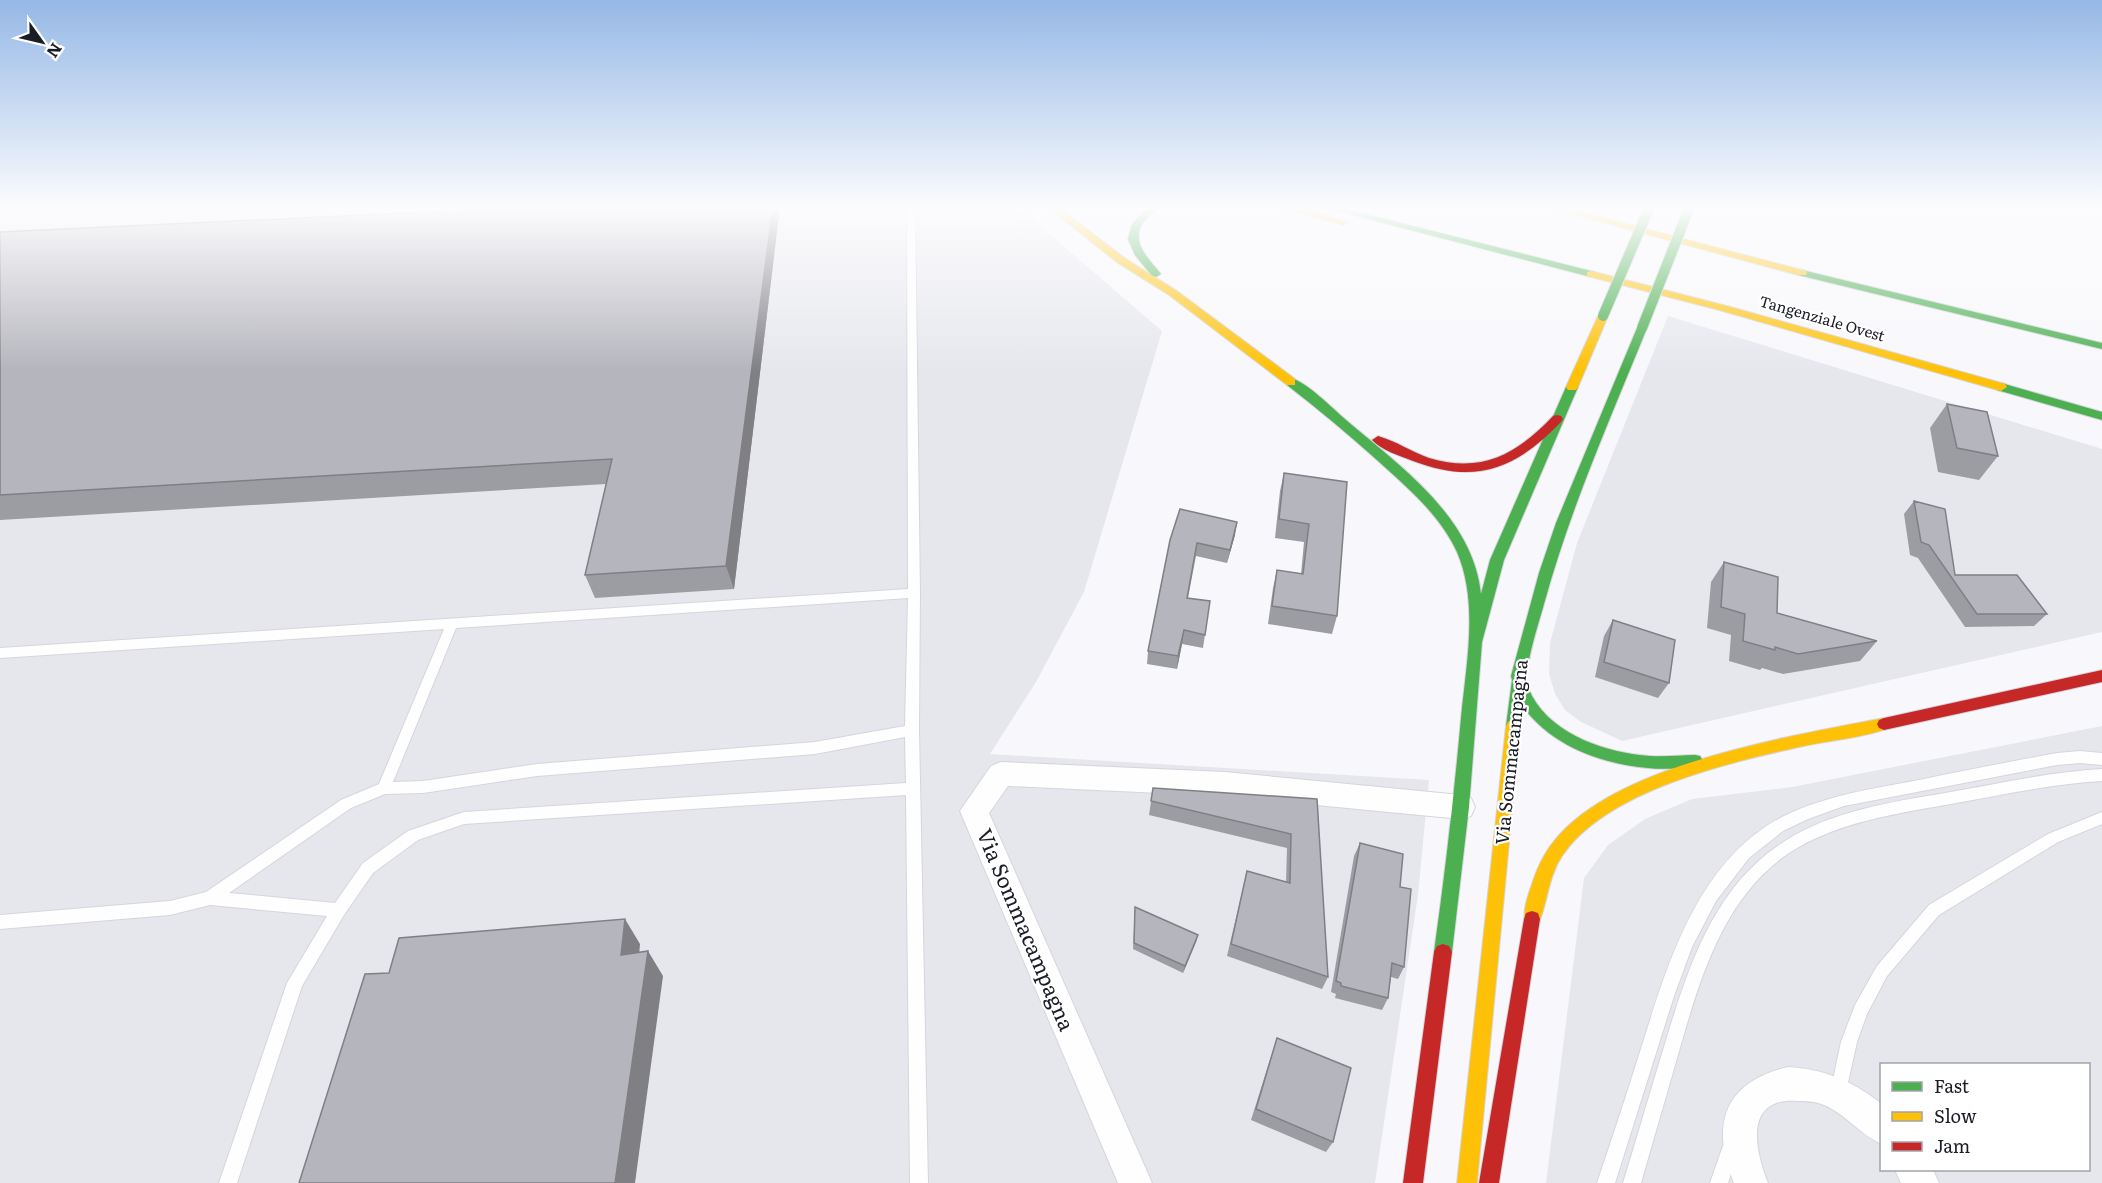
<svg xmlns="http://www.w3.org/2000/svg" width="2102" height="1183" viewBox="0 0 2102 1183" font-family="Literata,serif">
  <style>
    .built { fill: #e6e7ed; fill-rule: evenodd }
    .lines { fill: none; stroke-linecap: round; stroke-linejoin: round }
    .lane-casing { stroke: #d5d6dd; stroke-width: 2 }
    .street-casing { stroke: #d5d6dd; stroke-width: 2 }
    .fast-casing { stroke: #d5d6dd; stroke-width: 2 }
    .slow-casing { stroke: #d5d6dd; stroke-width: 2 }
    .jam-casing { stroke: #d5d6dd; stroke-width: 2 }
    .lane { fill: #fefeff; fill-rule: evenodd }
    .street { fill: #fefeff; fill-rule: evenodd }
    .fast { fill: #4caf50; fill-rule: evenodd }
    .slow { fill: #ffc107; fill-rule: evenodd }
    .jam { fill: #c62828; fill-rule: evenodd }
    .fast-bridge-casing { stroke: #d5d6dd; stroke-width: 12; stroke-linecap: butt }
    .fast-bridge { stroke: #4caf50; stroke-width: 10 }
    .wall { fill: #9c9ca3 }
    .shaded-wall { fill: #7f7f84 }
    .building { fill: #b5b5bd; stroke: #7f7f84; stroke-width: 1.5 }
    .labels { text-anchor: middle; stroke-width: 4.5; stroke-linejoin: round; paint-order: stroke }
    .far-street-label { font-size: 15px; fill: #1a1c27; stroke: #fff }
    .street-label { font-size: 18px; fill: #1a1c27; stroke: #fff }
    .near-street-label { font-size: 21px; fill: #1a1c27; stroke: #fff }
  </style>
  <rect width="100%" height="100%" fill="#f8f8fc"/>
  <g class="built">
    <path d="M0 206H1017L1162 331 1084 592 1036 682 990 754 1429 780 1418 895 1375 1183H0Z"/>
    <path d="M1668 316 2102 449V632L1622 741 1581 722 1565 710 1555 694 1549 674 1550 643 1577 543Z"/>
    <path d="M2102 726V1183H1546L1584 878 1608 845 1645 819 1692 799 1792 787ZM1882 1064H2088V1170H1882Z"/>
  </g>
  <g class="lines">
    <defs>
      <g id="lane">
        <path d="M907 206H915L920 593 919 730 928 1183H910L906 795 464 824 418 840 373 873 344 915 302 986 237 1183H219L287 983 327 916 210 905 170 915 0 929V915L170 901 206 892 341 800 379 784 444 629 0 658V648L908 589ZM908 598 905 726 815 742 537 764 423 781 393 782 456 628ZM905 737 906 783 464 812 408 831 363 863 335 903 229 893 351 808 385 794 423 793 537 776 815 754Z"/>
        <path d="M2080 751 2102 753V765L2080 763 2057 765 1844 806 1808 819 1783 831 1749 858 1716 901 1692 947 1674 996 1615 1183H1597C1611 1141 1625 1100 1638 1058 1666 970 1695 861 1784 816 1825 796 1870 789 1914 781 1962 771 2009 762 2057 753Z"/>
        <path d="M2102 769V781C2049 784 1997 796 1945 805 1894 814 1842 822 1797 848 1721 893 1698 986 1675 1065 1664 1104 1652 1144 1641 1183H1623C1636 1141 1648 1099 1661 1057 1685 977 1710 888 1785 841 1832 811 1891 802 1945 793 1997 784 2049 772 2102 769Z"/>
        <path d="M2102 812V824L2058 842 1939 915 1887 976 1867 1014 1857 1042 1844 1100 1838 1102 1832 1100 1830 1094 1841 1042 1855 1005 1877 966 1929 905 2048 834Z"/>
        <path d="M1731 1138 1737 1140 1739 1146 1728 1183H1710L1725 1140Z"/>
      </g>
      <g id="street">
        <path d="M1001 762 1225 772 1461 795 1471 798 1475 807 1471 816 1461 819 1225 796 1008 786 989 813 1152 1183H1118L960 811 991 766Z"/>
        <path d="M1788 1067C1823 1069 1850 1080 1878 1101L1882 1104V1144C1860 1135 1846 1114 1824 1105 1815 1101 1806 1101 1797 1101 1743 1097 1755 1151 1768 1183H1734C1710 1125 1724 1082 1788 1067Z"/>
        <path d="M1895 1170H1933L1939 1183H1901Z"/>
      </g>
      <g id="fast">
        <path d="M1149 206H1160C1154 212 1147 217 1143 223 1130 243 1150 260 1161 274L1156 277 1152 276 1135 255 1128 239 1132 224Z"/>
        <path d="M1318 206H1334L1595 272 1596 274 1591 277Z"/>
        <path d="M1802 270 2102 343V349L1798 275V271Z"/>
        <path d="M1642 325 1647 328C1610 419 1570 509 1544 604 1539 622 1526 662 1527 679 1527 684 1530 692 1532 696 1554 736 1608 753 1650 756 1665 757 1680 755 1695 755L1700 756 1703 761 1700 766 1695 767C1680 768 1664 770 1648 768 1601 764 1552 746 1523 707L1518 730 1513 732 1508 730 1506 726 1512 680 1511 676 1539 573 1556 523 1637 328Z"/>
        <path d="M1291 378C1308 383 1332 408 1346 420 1400 466 1473 517 1481 594L1490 560 1566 387 1572 383 1578 387 1504 560 1482 642 1469 807 1452 952 1449 958 1443 960 1437 958 1434 952C1445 874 1454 796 1461 718 1466 665 1479 603 1457 552 1440 515 1407 487 1377 460 1348 434 1318 409 1287 385V379Z"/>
        <path d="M2001 383 2102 412V420L1997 390V384Z"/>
      </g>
      <g id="slow">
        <path d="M1046 206H1057L1126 259 1177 291 1295 379V385H1287L1169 295 1118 263Z"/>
        <path d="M1273 206H1289L1348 222 1343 225Z"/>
        <path d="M1542 206H1558L1806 271 1807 273 1806 275H1798Z"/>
        <path d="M1591 271 1727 306 2005 384 2007 387 2001 391 1719 310 1587 276V272Z"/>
        <path d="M1603 313 1608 316 1578 387 1576 390H1568L1566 387 1598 316Z"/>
        <path d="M1884 718 1889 720 1891 724 1889 728C1862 738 1832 740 1804 746 1731 762 1606 790 1562 856 1548 877 1548 902 1538 925L1532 927 1526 925C1521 913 1529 893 1533 881 1538 866 1545 852 1555 840 1616 764 1791 736 1884 718Z"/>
        <path d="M1513 720 1518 722 1520 726 1477 1183H1457L1506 726 1508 722Z"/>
      </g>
      <g id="jam">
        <path d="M1557 415 1561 416 1563 419 1561 422C1516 469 1476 485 1413 461 1400 456 1381 450 1372 440L1378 436C1396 441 1412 452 1429 458 1483 474 1517 454 1553 416Z"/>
        <path d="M2102 670V682L1884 730 1879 728 1877 724 1879 720 1884 718Z"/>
        <path d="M1532 911 1538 913 1540 919 1499 1183H1479L1524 919 1526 913Z"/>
        <path d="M1443 944 1449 946 1452 952 1423 1183H1403L1434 952 1437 946Z"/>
      </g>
    </defs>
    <use href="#lane" class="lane-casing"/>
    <use href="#street" class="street-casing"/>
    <use href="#fast" class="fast-casing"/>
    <use href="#slow" class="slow-casing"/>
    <use href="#jam" class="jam-casing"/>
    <use href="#lane" class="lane"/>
    <use href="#street" class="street"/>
    <use href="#fast" class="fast"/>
    <use href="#slow" class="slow"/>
    <use href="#jam" class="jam"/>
    <defs>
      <g id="fast-bridge">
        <path d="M1603 316 1650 206"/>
        <path d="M1642 328 1690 206"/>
      </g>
    </defs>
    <use href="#fast-bridge" class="fast-bridge-casing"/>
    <use href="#fast-bridge" class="fast-bridge"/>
  </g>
  <g class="wall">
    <path d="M780 206 734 589 595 598 585 575 606 484 0 520V232Z"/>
    <path d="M1947 404 1998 456 1979 480 1938 472 1930 428Z"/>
    <path d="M1284 473 1347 482 1337 616 1332 634 1268 624 1273 588 1277 570 1301 574 1304 542 1275 538 1280 491Z"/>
    <path d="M1914 501 1955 575 2047 614 2034 626 1965 627 1918 558 1910 555 1904 514Z"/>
    <path d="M1235 535 1227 563 1196 556 1188 598 1210 601 1203 648 1182 644 1177 669 1147 664 1148 651 1170 540Z"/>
    <path d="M1724 562 1777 613 1877 641 1860 661 1783 674 1762 668 1760 670 1729 661 1731 635 1707 628 1711 582Z"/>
    <path d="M1613 620 1669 683 1658 698 1595 677 1604 636Z"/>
    <path d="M1153 788 1317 799 1328 977 1322 989 1227 956 1247 871 1286 882 1287 848 1149 815Z"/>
    <path d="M1360 843 1400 887 1404 967 1398 979 1391 977 1388 998 1382 1010 1335 998 1336 994 1331 992 1354 856Z"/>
    <path d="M1135 907 1198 935 1196 942 1183 973 1133 949Z"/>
    <path d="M1277 1038 1333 1142 1326 1152 1251 1120 1273 1050Z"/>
  </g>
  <g class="shaded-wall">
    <path d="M773 206H780L734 589 726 566Z"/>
    <path d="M1237 522 1235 535 1227 563 1230 550Z"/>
    <path d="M1184 630 1182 644 1177 669 1178 656Z"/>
    <path d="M625 919 640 944 637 980 621 955Z"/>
    <path d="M1198 935 1196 942 1183 973 1185 966Z"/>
    <path d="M648 951 663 976 635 1183H615Z"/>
  </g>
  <g class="building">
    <path d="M560 206H773L726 566 585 575 612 459 0 495V232Z"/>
    <path d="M1947 404 1987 412 1998 456 1957 448Z"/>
    <path d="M1284 473 1347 482 1337 616 1272 606 1277 570 1303 574 1309 524 1279 519Z"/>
    <path d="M1914 501 1945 509 1955 575H2017L2047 614H1977L1929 545 1921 542Z"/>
    <path d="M1180 509 1237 522 1230 550 1197 543 1187 598 1210 601 1205 635 1184 630 1178 656 1148 651 1170 540Z"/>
    <path d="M1724 562 1778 577 1777 613 1877 641 1798 654 1775 647V650L1743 641 1745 614 1721 607Z"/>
    <path d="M1613 620 1675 640 1669 683 1604 662Z"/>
    <path d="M1153 788 1317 799 1328 977 1231 944 1247 871 1290 883 1291 834 1151 801Z"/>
    <path d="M1360 843 1403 854 1400 887 1411 889 1404 967 1392 963 1388 998 1341 986V983L1336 981Z"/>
    <path d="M1135 907 1198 935 1185 966 1134 943Z"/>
    <path d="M625 919 621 955 648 951 615 1183H299L365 974 389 973 399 938Z"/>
    <path d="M1277 1038 1351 1068 1333 1142 1256 1109Z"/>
  </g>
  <linearGradient id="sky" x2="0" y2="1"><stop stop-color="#95b8e6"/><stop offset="0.56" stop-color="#fcfcfe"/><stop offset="1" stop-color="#fcfcfe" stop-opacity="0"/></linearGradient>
  <rect width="2102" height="371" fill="url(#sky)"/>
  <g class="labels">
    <g class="far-street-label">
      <text transform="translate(1822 319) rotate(16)" y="5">Tangenziale Ovest</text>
    </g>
    <g class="street-label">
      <text transform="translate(1512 752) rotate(-84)" y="6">Via Sommacampagna</text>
    </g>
    <g class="near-street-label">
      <text transform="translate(1025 930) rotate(67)" y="7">Via Sommacampagna</text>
    </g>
  </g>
  <rect x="1880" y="1063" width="210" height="108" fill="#ffffff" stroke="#a3a4a9" stroke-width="1.5"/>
  <rect x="1892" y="1082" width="30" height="9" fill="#4caf50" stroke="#a3a4a9" stroke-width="1.5"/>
  <text x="1934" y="1093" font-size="18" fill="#1a1c27">Fast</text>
  <rect x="1892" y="1112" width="30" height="9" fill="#ffc107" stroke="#a3a4a9" stroke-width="1.5"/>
  <text x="1934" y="1123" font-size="18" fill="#1a1c27">Slow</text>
  <rect x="1892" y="1142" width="30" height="9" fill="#c62828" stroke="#a3a4a9" stroke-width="1.5"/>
  <text x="1934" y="1153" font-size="18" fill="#1a1c27">Jam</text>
  <g transform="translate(42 42) rotate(124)" stroke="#ffffff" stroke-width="4.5" paint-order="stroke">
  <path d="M0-4.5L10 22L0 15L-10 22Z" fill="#1a1c27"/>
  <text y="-9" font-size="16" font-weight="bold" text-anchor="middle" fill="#1a1c27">N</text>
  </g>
</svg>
